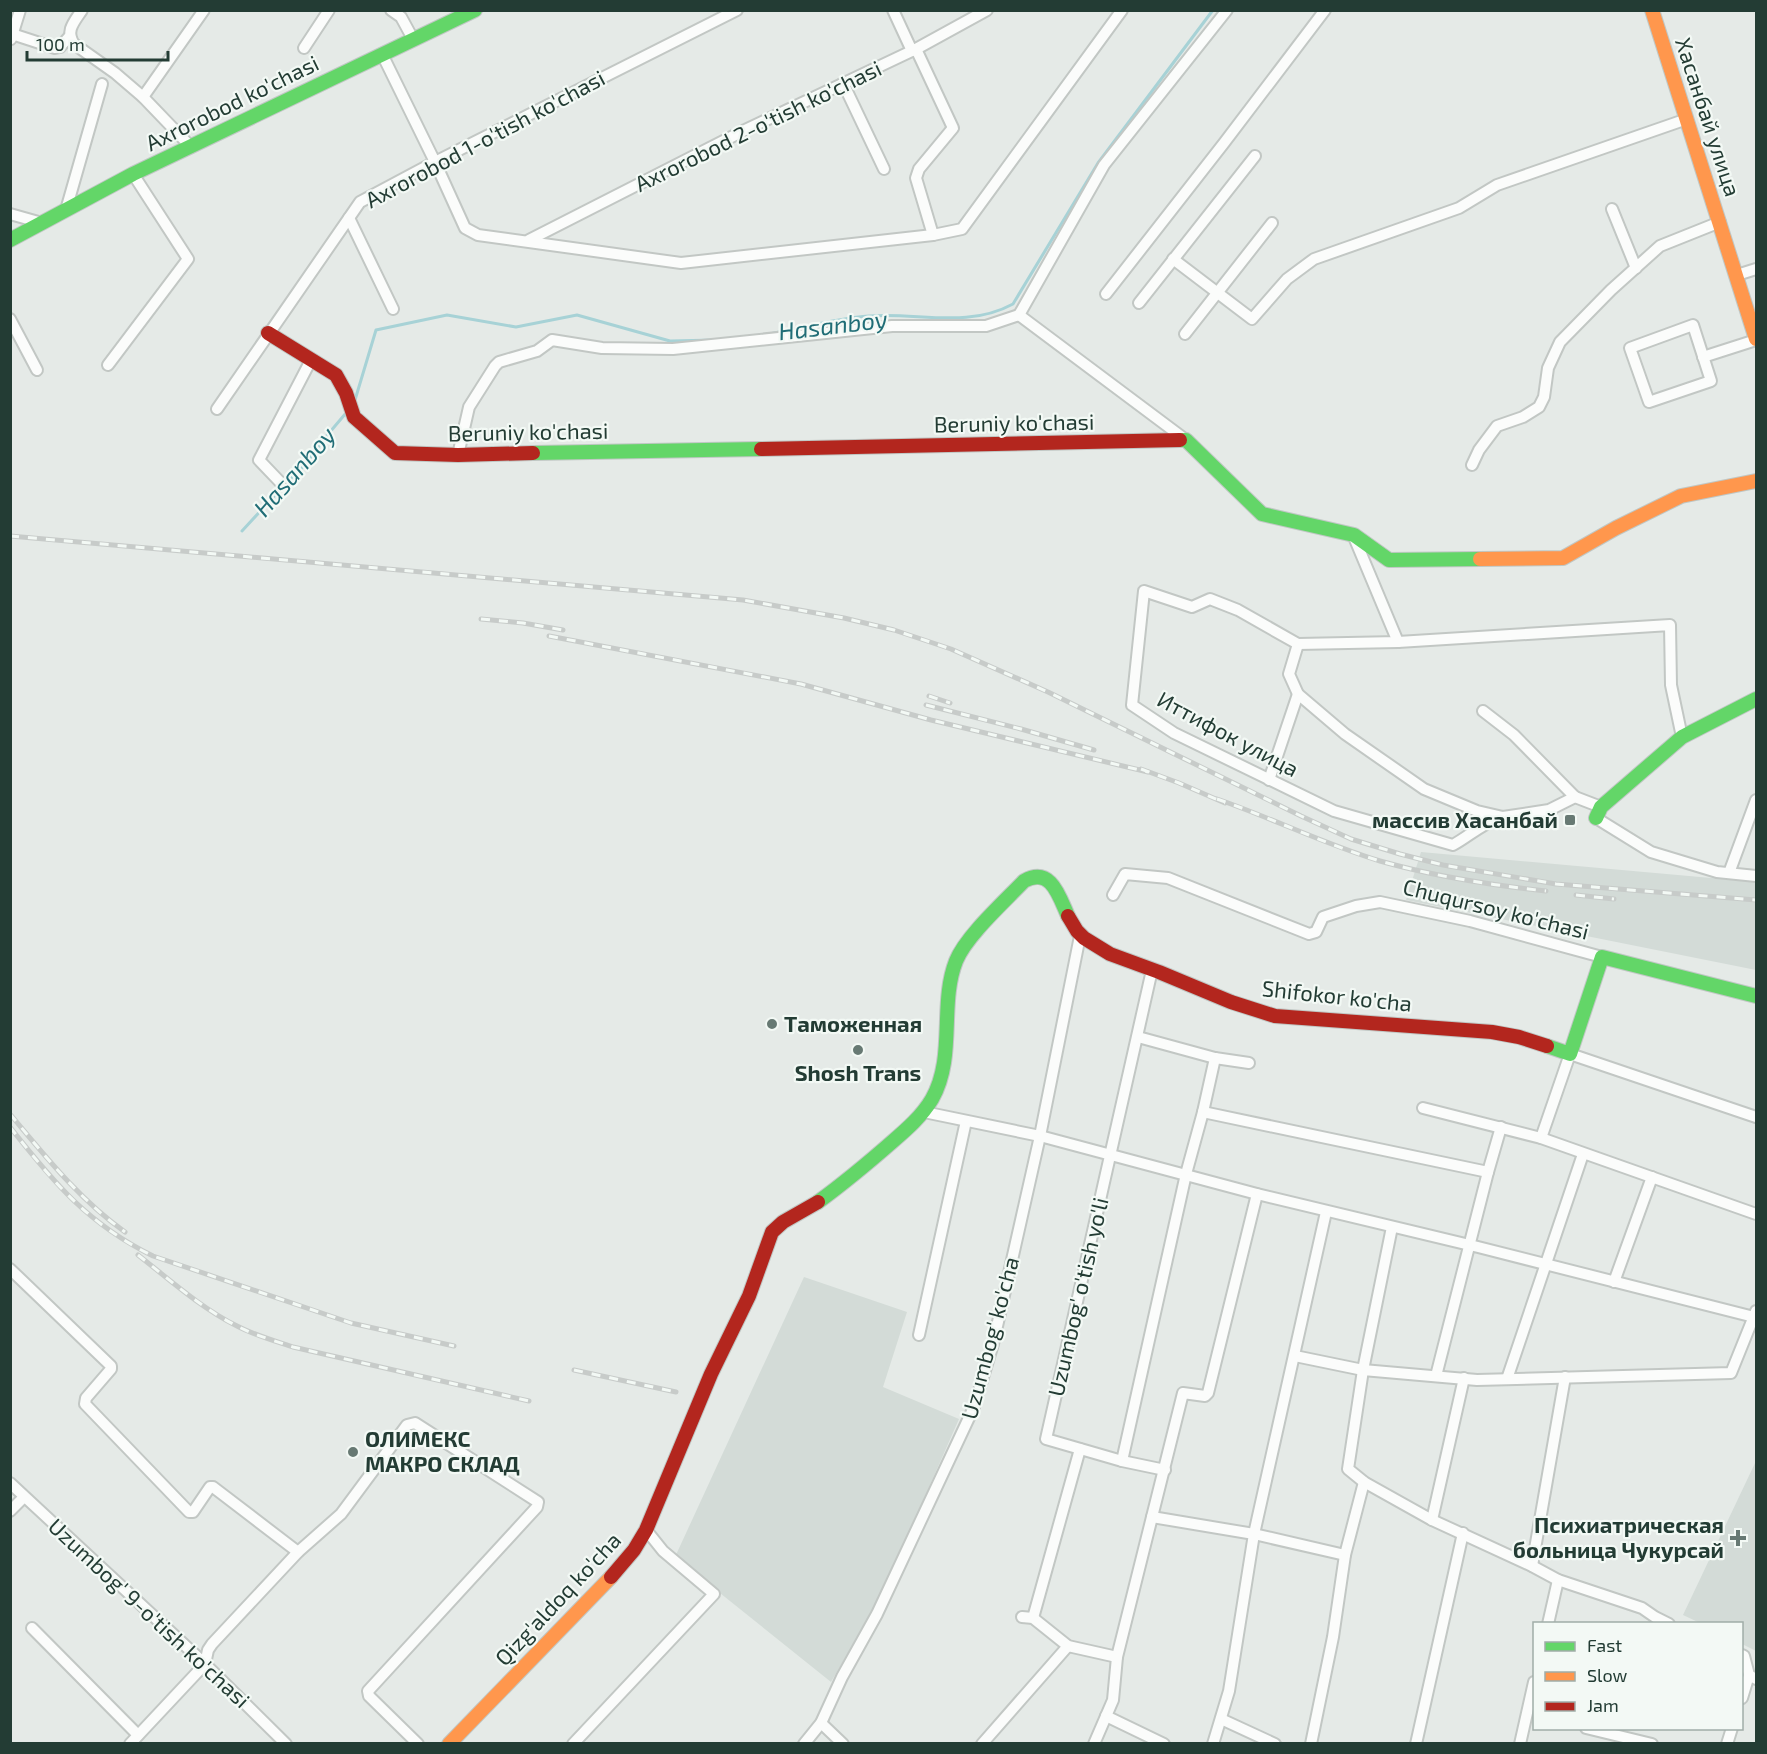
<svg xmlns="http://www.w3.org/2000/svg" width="1767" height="1754" viewBox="0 0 1767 1754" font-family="'Exo 2',sans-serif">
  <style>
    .built { fill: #d3dbd7 }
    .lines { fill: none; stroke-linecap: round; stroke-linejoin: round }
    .stream { stroke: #a7d2d6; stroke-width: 3 }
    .street-casing { stroke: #c2c7c4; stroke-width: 14 }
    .fast-casing { stroke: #c0c7c4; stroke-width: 16 }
    .slow-casing { stroke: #c0c7c4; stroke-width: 16 }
    .jam-casing { stroke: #c0c7c4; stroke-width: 16 }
    .street { stroke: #fbfcfb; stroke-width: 10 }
    .fast { stroke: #63d668; stroke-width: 14 }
    .slow { stroke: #ff974d; stroke-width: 14 }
    .jam { stroke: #b3261e; stroke-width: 14 }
    .rail-casing { stroke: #c7cbc9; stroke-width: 5 }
    .rail { stroke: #f3f9f5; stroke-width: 3; stroke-dasharray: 9; stroke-linecap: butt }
    .poi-dot { fill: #677973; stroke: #f3f9f5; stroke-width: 2 }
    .labels { text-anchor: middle; stroke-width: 4.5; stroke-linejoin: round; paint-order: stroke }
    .street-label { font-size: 22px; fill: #233c34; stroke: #f3f9f5 }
    .poi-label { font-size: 22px; font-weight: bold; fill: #233c34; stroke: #f3f9f5; text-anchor: end }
    .water-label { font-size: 24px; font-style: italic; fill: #206d76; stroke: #f3f9f5 }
  </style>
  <rect width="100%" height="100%" fill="#e5eae7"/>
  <g class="built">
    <path d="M1421 852 1756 882V970L1406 900Z"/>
    <path d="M804 1277 907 1312 883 1387 959 1419 881 1596 831 1682 675 1557Z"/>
    <path d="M1756 1461V1651L1742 1644V1624L1700 1623 1683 1615Z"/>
  </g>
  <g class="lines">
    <g class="stream">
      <path d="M769 334C801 328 837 318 869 316 918 312 967 329 1013 304L1098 163 1213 10"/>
      <path d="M355 400 376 330 447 315 516 327 577 315 670 341 715 340"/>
      <path d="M242 531 289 480 304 466 324 439 346 413"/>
    </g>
    <defs>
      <g id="street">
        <path d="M82 10C74 22 65 31 74 44L115 73 143 97 191 147"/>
        <path d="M391 10 401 17 413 39"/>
        <path d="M893 10 912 51"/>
        <path d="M12 34 55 48 60 47 69 37"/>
        <path d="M11 39 20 10"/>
        <path d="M304 48 329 10"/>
        <path d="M916 49 953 128 919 169 916 178 933 235"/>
        <path d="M382 54 435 162 465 228 478 235 681 263 933 235 962 229 1122 10"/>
        <path d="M843 83 884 169"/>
        <path d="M143 97 204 10"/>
        <path d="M1612 209 1636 268"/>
        <path d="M66 210 102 84"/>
        <path d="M10 214 42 223"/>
        <path d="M349 218 393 309"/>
        <path d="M529 240 745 130 916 49 987 10"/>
        <path d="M1173 259 1252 319 1287 279 1314 259 1459 208 1497 185 1687 119"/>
        <path d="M1737 275 1756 269"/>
        <path d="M1106 294 1224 143 1325 10"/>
        <path d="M1139 303 1255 156"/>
        <path d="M1019 315 1104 165 1227 10"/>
        <path d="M1019 315 1186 440"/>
        <path d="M10 319 37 370"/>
        <path d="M1693 325 1711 381 1649 402 1630 348Z"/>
        <path d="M1185 334 1272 223"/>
        <path d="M1703 357 1756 340"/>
        <path d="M108 365 188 259 133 174"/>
        <path d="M217 409 360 202 435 162 737 10"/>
        <path d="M458 455 469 407 495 366 499 362 537 351 552 340 602 348 673 349 892 326H986L1019 315"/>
        <path d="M1472 465 1479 450 1497 426 1523 417 1539 407 1544 397 1548 368 1560 342 1611 290 1660 246 1720 222"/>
        <path d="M280 482 259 460 311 360"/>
        <path d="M1354 537 1398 642"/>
        <path d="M1298 644 1289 674 1298 694 1345 734 1424 789 1477 811 1503 817 1549 810 1575 797 1601 807"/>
        <path d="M1483 711 1514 735 1575 797"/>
        <path d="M1269 780 1298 694"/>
        <path d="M1503 817C1482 823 1471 835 1453 845L1334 811 1174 733 1132 705 1144 591 1192 607 1210 599 1238 610 1298 644 1398 642 1670 625 1671 685 1682 737"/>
        <path d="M1596 818 1651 852 1717 872 1756 876"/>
        <path d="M1729 873 1756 800"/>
        <path d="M1113 895 1125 874 1168 878 1309 934 1316 932 1323 917 1356 906 1380 902 1470 921 1602 957"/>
        <path d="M1152 970 1046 1439 1122 1461 1165 1470"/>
        <path d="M1138 1037 1215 1058 1249 1063"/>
        <path d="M1423 1108 1541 1138 1756 1214"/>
        <path d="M924 1112 1040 1136 1257 1194 1478 1247 1754 1317"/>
        <path d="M1203 1112 1488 1172 1501 1127"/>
        <path d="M1541 1138 1570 1054 1756 1117"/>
        <path d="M1392 1227 1363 1370 1348 1469 1364 1482 1432 1520 1532 1566 1558 1580 1642 1608 1655 1617 1669 1624"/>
        <path d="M10 1269 111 1366V1369L86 1398 85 1404 189 1512H193L210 1487H213L298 1552"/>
        <path d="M1614 1282 1652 1177"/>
        <path d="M919 1335 966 1121"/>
        <path d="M1295 1356 1363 1370 1477 1380 1731 1373 1756 1311"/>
        <path d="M1436 1376 1488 1172"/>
        <path d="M1507 1379 1583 1154"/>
        <path d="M1122 1461 1186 1174 1203 1112 1215 1058"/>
        <path d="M10 1483 205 1664 286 1744"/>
        <path d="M10 1511 24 1497"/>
        <path d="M1152 1517 1254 1534 1345 1555"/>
        <path d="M1432 1520 1464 1378"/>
        <path d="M1532 1566 1565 1377"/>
        <path d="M1022 1617 1033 1618 1068 1646 1117 1657"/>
        <path d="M1033 1618 1080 1449"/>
        <path d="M1548 1624 1558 1580"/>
        <path d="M32 1628 138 1735"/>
        <path d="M1742 1655 1744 1656 1749 1675 1756 1679"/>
        <path d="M1742 1698 1749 1675"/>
        <path d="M1106 1716 1164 1744"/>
        <path d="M1221 1719 1275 1744"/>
        <path d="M821 1723 843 1744"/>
        <path d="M1586 1728 1652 1744"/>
        <path d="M130 1744 205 1664 208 1650 212 1644 298 1552 341 1514 407 1425 415 1423 538 1502 537 1507 368 1691 369 1696 418 1744"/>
        <path d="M573 1744 714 1594 663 1551 647 1531"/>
        <path d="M804 1744 821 1723 842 1677 877 1614 974 1407 993 1344 1040 1136 1080 936"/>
        <path d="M982 1744 1068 1646"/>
        <path d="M1094 1744 1113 1700 1117 1657 1183 1393 1205 1396 1208 1393 1257 1194"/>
        <path d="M1213 1744 1229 1691 1254 1534 1326 1212"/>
        <path d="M1311 1744 1333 1637 1345 1555 1364 1482"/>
        <path d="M1416 1744 1463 1533"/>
        <path d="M1520 1744 1534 1682"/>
        <path d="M1727 1744 1732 1728"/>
      </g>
      <g id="fast">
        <path d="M10 240 133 174 475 10"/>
        <path d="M1180 440H1186L1262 514 1354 535 1389 560 1480 559"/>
        <path d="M533 453 761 449"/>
        <path d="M1596 818 1601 807 1682 737 1756 699"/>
        <path d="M1547 1046 1570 1054 1602 957 1756 996"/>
        <path d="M818 1202C844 1183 868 1163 892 1142 907 1129 922 1116 932 1099 956 1057 939 1004 956 961 966 936 1005 901 1024 881 1051 866 1059 896 1068 916"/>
      </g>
      <g id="slow">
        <path d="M1652 10 1756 339"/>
        <path d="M1480 559 1563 558 1616 528 1681 496 1756 481"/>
        <path d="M449 1744 611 1577"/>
      </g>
      <g id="jam">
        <path d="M268 333 336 375 346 393 354 417 395 453 458 455 533 453"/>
        <path d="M761 449 1180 440"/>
        <path d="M1068 916 1077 931 1084 938 1110 954 1159 972 1231 1002 1275 1016 1492 1032 1519 1037 1547 1046"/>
        <path d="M611 1577 634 1550 646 1530 711 1374 749 1296 772 1232 783 1222 818 1202"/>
      </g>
    </defs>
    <use href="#street" class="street-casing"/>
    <use href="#fast" class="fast-casing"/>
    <use href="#slow" class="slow-casing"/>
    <use href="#jam" class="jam-casing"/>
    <use href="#street" class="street"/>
    <use href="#fast" class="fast"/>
    <use href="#slow" class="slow"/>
    <use href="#jam" class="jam"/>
    <defs>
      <g id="rail">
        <path d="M10 536 743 600 844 618 894 630 951 649 1048 692 1301 816 1351 839 1400 854 1443 865 1556 884 1756 900"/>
        <path d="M481 619 523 623 563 630"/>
        <path d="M549 636 801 684 931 720 1148 772"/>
        <path d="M929 696 950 703"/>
        <path d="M926 705 1021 729 1094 750"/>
        <path d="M1141 769 1179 783 1225 803"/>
        <path d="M1217 799C1272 818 1324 844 1380 861 1433 876 1490 885 1546 891"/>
        <path d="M1576 895 1614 899"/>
        <path d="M10 1114C46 1157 79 1199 125 1232"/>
        <path d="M10 1127C54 1183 88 1224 153 1256L351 1323 454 1346"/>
        <path d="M138 1255C170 1280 201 1308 237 1326 254 1335 275 1341 293 1347L529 1401"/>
        <path d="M574 1370 676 1392"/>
      </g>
    </defs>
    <use href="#rail" class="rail-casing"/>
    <use href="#rail" class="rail"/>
  </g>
  <g class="poi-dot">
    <rect x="1564" y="814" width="12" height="12" rx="3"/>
    <circle cx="772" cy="1024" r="6"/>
    <circle cx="858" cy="1050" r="6"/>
    <circle cx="353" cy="1452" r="6"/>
    <path d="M1735 1529h6v6h6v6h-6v6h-6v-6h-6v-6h6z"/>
  </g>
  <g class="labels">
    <g class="street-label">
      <text transform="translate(232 103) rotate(-26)" y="8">Axrorobod ko'chasi</text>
      <text transform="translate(1708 117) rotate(72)" y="8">Хасанбай улица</text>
      <text transform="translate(758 126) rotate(-26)" y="8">Axrorobod 2-o'tish ko'chasi</text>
      <text transform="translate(485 139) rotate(-28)" y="8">Axrorobod 1-o'tish ko'chasi</text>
      <text transform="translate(1014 423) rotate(-1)" y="8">Beruniy ko'chasi</text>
      <text transform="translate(528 432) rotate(-1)" y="8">Beruniy ko'chasi</text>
      <text transform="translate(1228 734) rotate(28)" y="8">Иттифок улица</text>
      <text transform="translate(1496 909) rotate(14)" y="8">Chuqursoy ko'chasi</text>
      <text transform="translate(1337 996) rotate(6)" y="8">Shifokor ko'cha</text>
      <text transform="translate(1078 1297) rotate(-77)" y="8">Uzumbog' o'tish yo'li</text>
      <text transform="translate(990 1338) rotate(-75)" y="8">Uzumbog' ko'cha</text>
      <text transform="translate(558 1599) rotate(-47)" y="8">Qizg'aldoq ko'cha</text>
      <text transform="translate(149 1613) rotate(43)" y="8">Uzumbog' 9-o'tish ko'chasi</text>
    </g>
    <g class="poi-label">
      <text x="1558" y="828">массив Хасанбай</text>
      <text x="784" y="1032" text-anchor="start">Таможенная</text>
      <text x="858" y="1081" text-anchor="middle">Shosh Trans</text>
      <text x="365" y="1447" text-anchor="start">ОЛИМЕКС<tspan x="365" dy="25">МАКРО СКЛАД</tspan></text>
      <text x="1724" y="1533">Психиатрическая<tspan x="1724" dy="25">больница Чукурсай</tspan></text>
    </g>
    <g class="water-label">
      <text transform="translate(833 326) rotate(-7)" y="8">Hasanboy</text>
      <text transform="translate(295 472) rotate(-49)" y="8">Hasanboy</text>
    </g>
  </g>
  <rect width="1767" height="1754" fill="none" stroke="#233c34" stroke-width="24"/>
  <rect x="1533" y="1622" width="210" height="108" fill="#f3f9f5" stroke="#a0ada8" stroke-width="1.5"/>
  <rect x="1545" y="1642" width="30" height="9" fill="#63d668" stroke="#a0ada8" stroke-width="1.5"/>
  <text x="1587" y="1652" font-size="18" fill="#233c34">Fast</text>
  <rect x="1545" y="1672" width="30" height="9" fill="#ff974d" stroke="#a0ada8" stroke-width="1.5"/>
  <text x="1587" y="1682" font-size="18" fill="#233c34">Slow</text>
  <rect x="1545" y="1702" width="30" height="9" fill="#b3261e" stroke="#a0ada8" stroke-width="1.5"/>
  <text x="1587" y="1712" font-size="18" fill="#233c34">Jam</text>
  <path d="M27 51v9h141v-9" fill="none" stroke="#233c34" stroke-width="3"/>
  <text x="36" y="51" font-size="18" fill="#233c34" stroke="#f3f9f5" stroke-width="4.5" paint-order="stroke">100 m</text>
</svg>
